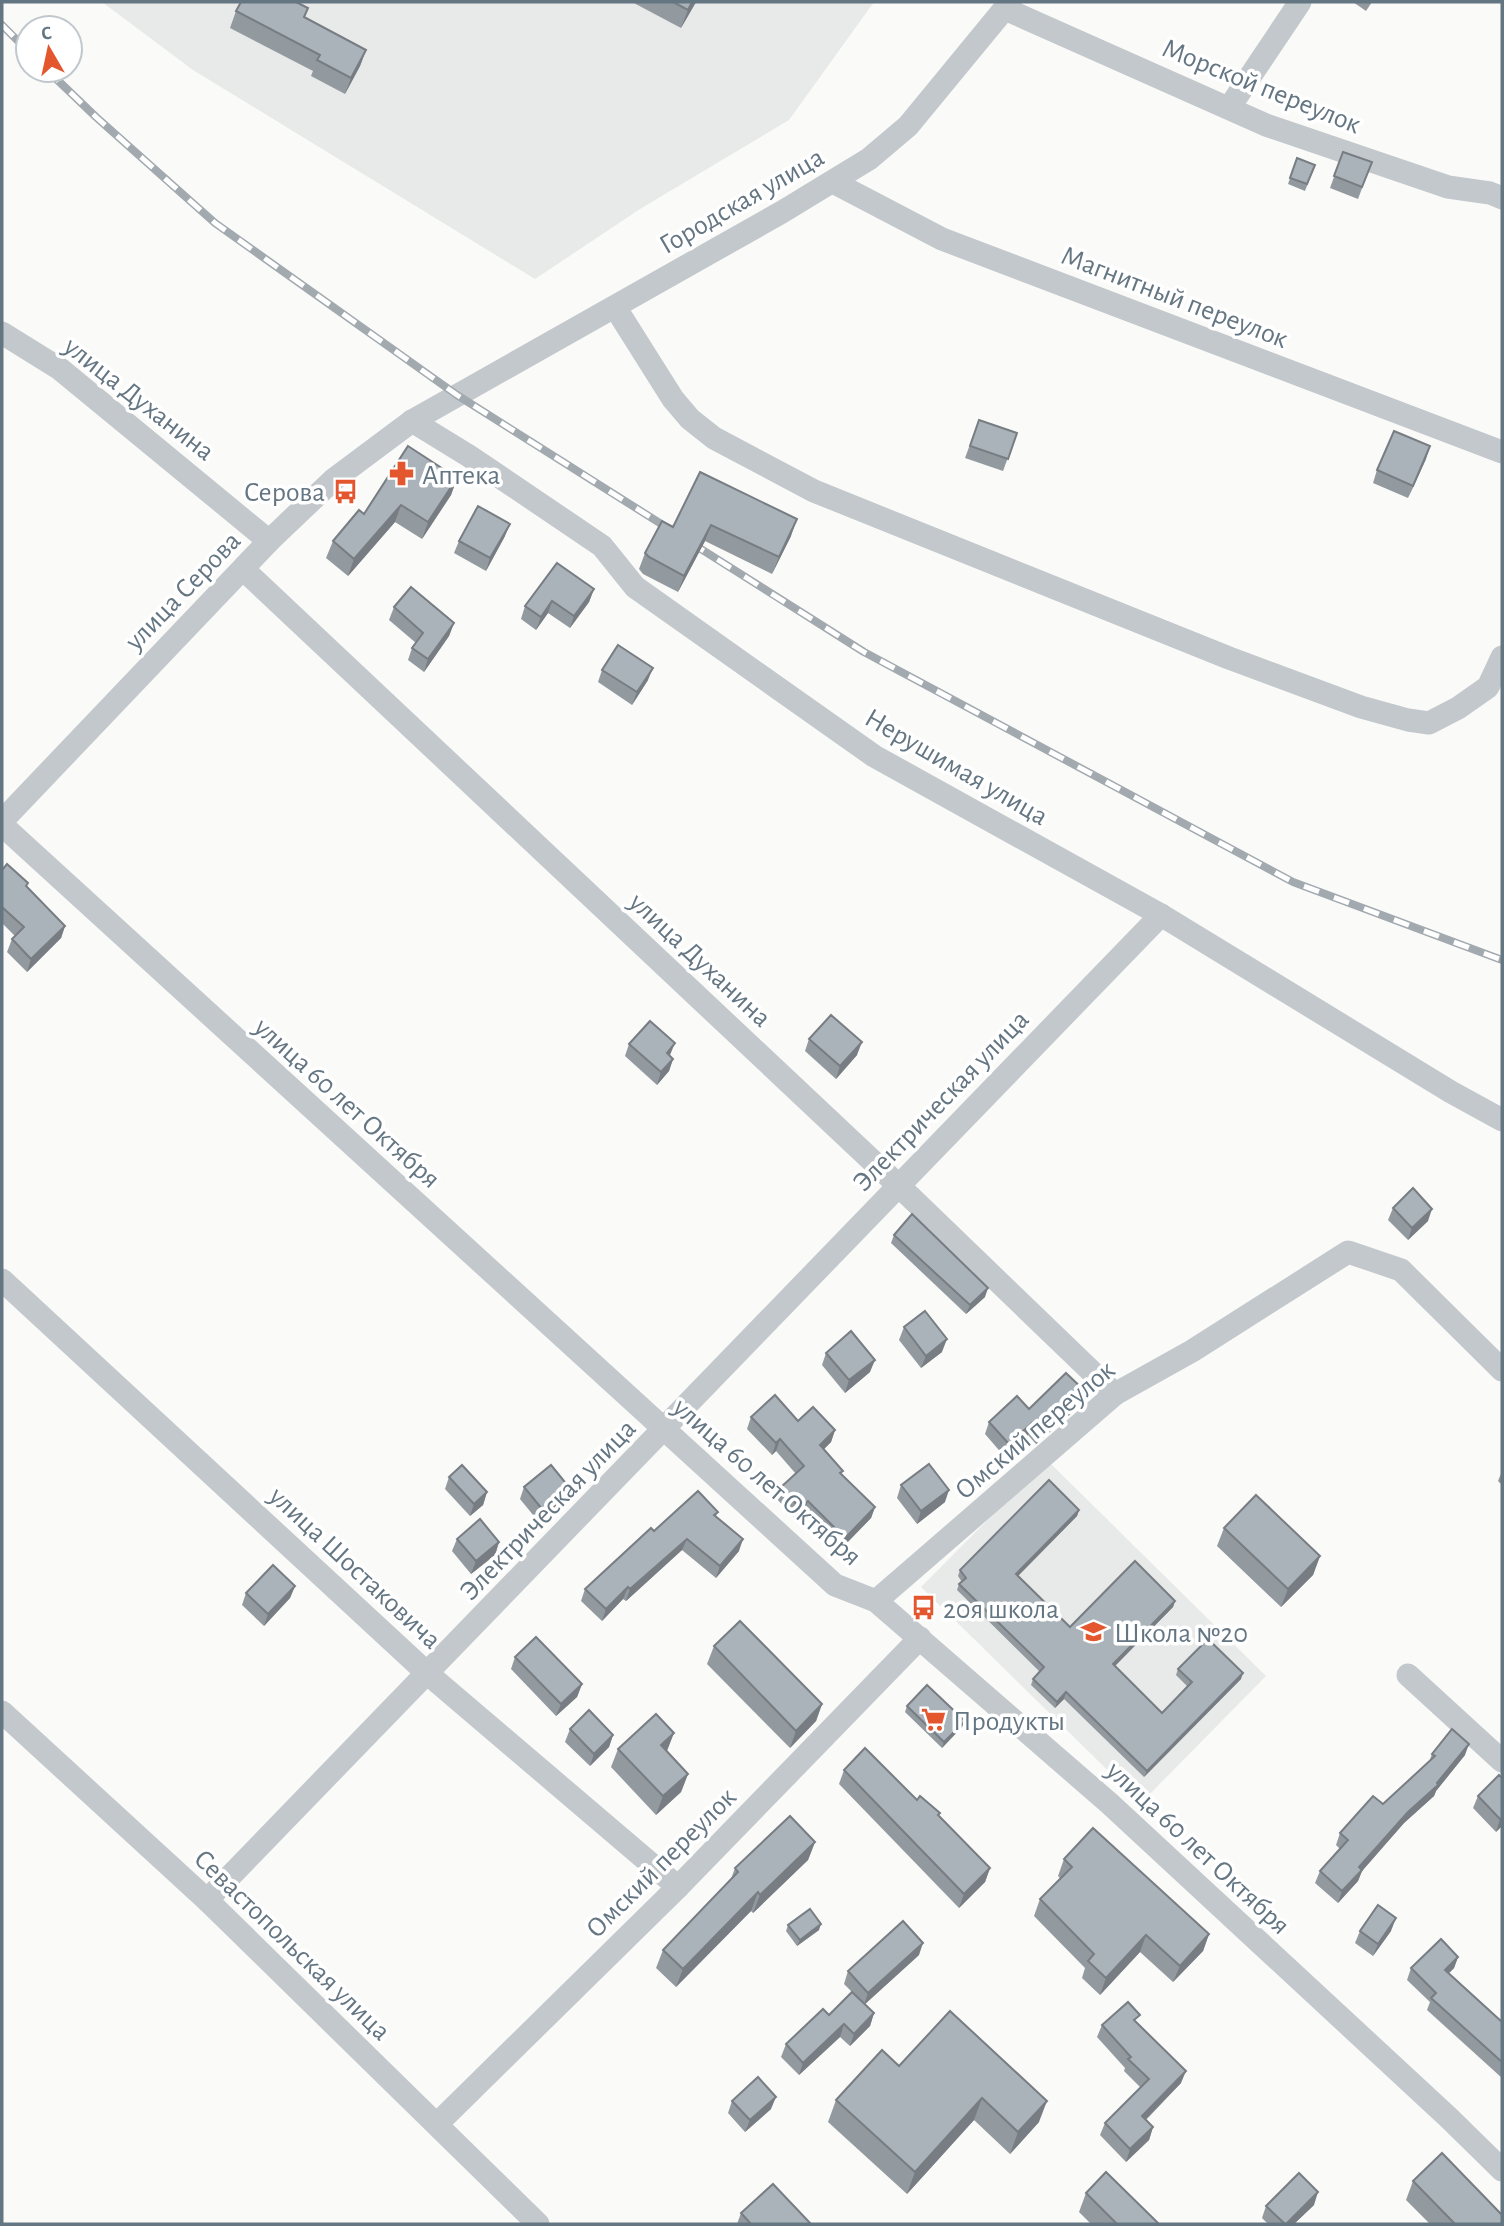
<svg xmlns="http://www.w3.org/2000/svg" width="1504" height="2226" viewBox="0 0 1504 2226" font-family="'Alegreya Sans',sans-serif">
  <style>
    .built { fill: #e8e9e9 }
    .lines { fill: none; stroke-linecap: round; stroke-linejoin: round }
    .minor { stroke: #c3c8cc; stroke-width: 23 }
    .rail-casing { stroke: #a2aab0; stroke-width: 8 }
    .rail { stroke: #fff; stroke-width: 5; stroke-dasharray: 16; stroke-linecap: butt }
    .wall { fill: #929a9f }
    .shaded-wall { fill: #777d82 }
    .building { fill: #aab3b9; stroke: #777d82; stroke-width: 2 }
    .labels { text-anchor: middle; stroke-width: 7; stroke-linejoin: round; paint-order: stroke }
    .street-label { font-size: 28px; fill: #657683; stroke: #fff }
    .poi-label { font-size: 28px; fill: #657683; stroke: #fff; text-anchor: start }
  </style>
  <rect width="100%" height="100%" fill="#fafaf8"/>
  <g class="built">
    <path d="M102 2H874L789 120 640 209 535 279 193 70Z"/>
    <path d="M1047 1460 1266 1676 1141 1803 921 1587Z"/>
  </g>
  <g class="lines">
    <g class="minor">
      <path d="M1005 9 1266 125 1448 187 1490 193 1502 198"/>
      <path d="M1229 108 1300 2"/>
      <path d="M833 182 942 239 1502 452"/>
      <path d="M615 307 673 399 690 419 714 438 814 491 1229 658 1361 707 1408 720 1429 723 1458 708 1488 687 1502 657"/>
      <path d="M2 333 60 369 269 541"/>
      <path d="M412 421 469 456 602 546 635 587 874 756 1161 915 1451 1092 1502 1120"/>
      <path d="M243 569 899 1186 1115 1394"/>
      <path d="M2 821 269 541 333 480 412 421 782 212 869 159 908 126 1010 2"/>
      <path d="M2 825 835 1585 876 1601 1109 1803 1449 2118 1502 2170"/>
      <path d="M2 1280 428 1674 678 1887"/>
      <path d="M876 1601 1115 1394 1192 1351 1348 1252 1401 1270 1502 1370"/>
      <path d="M1408 1675 1502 1761"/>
      <path d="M2 1712 207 1900 538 2224"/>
      <path d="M207 1900 1161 915"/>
      <path d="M437 2124 678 1887 920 1638"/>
    </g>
    <defs>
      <g id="rail">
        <path d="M2 25 28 51"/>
        <path d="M47 70 96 117 215 223 457 395 864 652 1293 882 1502 960"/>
      </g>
    </defs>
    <use href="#rail" class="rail-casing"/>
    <use href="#rail" class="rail"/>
  </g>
  <g class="wall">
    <path d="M632 2H696L681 28Z"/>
    <path d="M1353 2H1372L1366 11Z"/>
    <path d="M236 11 305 18 366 50 360 66 345 94 311 76 313 71 230 28Z"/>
    <path d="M1343 152 1372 162 1358 199 1330 188Z"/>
    <path d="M1297 158 1315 165 1305 191 1288 184Z"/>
    <path d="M979 420 1017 433 1003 471 965 458Z"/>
    <path d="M1426 459 1408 498 1373 483 1377 470Z"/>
    <path d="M700 472 791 536 772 574 705 541 678 592 643 574 639 569 645 553 673 527Z"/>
    <path d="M457 478 451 495 422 539 395 522 348 576 326 558 333 541 364 514Z"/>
    <path d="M505 536 486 571 454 553 459 541Z"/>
    <path d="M594 589 589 602 570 628 548 613 536 630 521 619 525 606Z"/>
    <path d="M394 607 454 623 449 636 424 672 408 660 412 648 416 643 389 620Z"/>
    <path d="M602 670 648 680 632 705 598 682Z"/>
    <path d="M2 870 27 886 65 926 61 938 27 972 7 952 12 939 15 936 2 923Z"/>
    <path d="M809 1039 857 1055 836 1079 805 1051Z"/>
    <path d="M629 1044 670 1056 673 1059 669 1071 657 1085 625 1056Z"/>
    <path d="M1393 1208 1428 1221 1408 1240 1388 1220Z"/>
    <path d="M894 1235 985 1297 966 1314 891 1243Z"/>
    <path d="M904 1327 942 1352 921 1368 899 1340Z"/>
    <path d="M826 1353 870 1372 845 1393 822 1365Z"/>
    <path d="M1086 1392 1082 1404 1036 1444 1028 1435 1004 1456 985 1434 989 1422Z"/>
    <path d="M751 1417 798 1421 835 1430 831 1442 824 1449 842 1474 875 1507 871 1518 841 1549 803 1513 796 1520 777 1499 781 1487 796 1474 776 1451 772 1455 747 1429Z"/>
    <path d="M1502 1471V1485L1498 1481Z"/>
    <path d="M449 1477 487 1492 483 1505 470 1516 445 1489Z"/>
    <path d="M901 1485 945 1502 917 1524 897 1498Z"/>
    <path d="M524 1487 564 1500 538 1521 520 1499Z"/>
    <path d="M1079 1510 1077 1516 1018 1576 1070 1627 1175 1601 1173 1607 1115 1666 1162 1713 1187 1686 1176 1675 1178 1669 1241 1679 1144 1777 1064 1699 1055 1708 1031 1685 1033 1679 1040 1672 957 1590 959 1584 962 1582 958 1576 960 1570Z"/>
    <path d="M718 1512 716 1516 739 1551 716 1578 682 1550 626 1601 623 1599 602 1621 581 1601 585 1589 654 1531Z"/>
    <path d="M1224 1528 1320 1556 1313 1575 1281 1607 1217 1546Z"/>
    <path d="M457 1539 499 1542 495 1555 471 1574 452 1551Z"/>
    <path d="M295 1586 290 1598 264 1626 242 1605 246 1593Z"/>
    <path d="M714 1646 822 1704 816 1721 790 1748 707 1664Z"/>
    <path d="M515 1657 582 1684 577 1697 556 1716 511 1669Z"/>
    <path d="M907 1706 965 1721 962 1727 942 1748 905 1712Z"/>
    <path d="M570 1729 613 1735 609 1747 590 1766 565 1742Z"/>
    <path d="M618 1749 667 1751 688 1774 681 1792 656 1815 611 1767Z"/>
    <path d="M1432 1754 1465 1755 1436 1791 1434 1796 1404 1823 1362 1871 1358 1881 1338 1903 1315 1883 1320 1871 1340 1849 1336 1845 1340 1833 1383 1804 1429 1762Z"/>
    <path d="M844 1770 917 1800 990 1868 985 1882 959 1908 839 1784Z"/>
    <path d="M1502 1778V1826L1496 1832 1473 1808 1478 1796Z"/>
    <path d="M815 1842 808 1860 753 1913 751 1911 676 1987 656 1968 663 1950 731 1879 735 1868Z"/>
    <path d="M1064 1859 1209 1934 1203 1951 1173 1982 1140 1952 1100 1995 1082 1978 1085 1968 1034 1916 1040 1899 1061 1879 1058 1876Z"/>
    <path d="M788 1925 819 1930 797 1946 786 1931Z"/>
    <path d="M1360 1931H1391L1373 1956 1355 1943Z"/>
    <path d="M919 1955 865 2004 874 2013 870 2026 850 2046 840 2037 799 2075 781 2057 786 2044 829 2015 852 1992 844 1984 848 1971Z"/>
    <path d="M1458 1957 1454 1968 1449 1973 1502 2022V2078L1427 2010 1430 2002 1407 1980 1411 1968Z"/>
    <path d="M950 2011 1039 2122 1010 2154 974 2120 907 2194 828 2122 836 2100 899 2066Z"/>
    <path d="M1137 2023 1181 2083 1146 2120 1153 2127 1149 2140 1126 2162 1100 2135 1105 2123 1141 2088 1124 2071 1125 2068 1097 2037 1102 2025Z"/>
    <path d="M732 2101 771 2109 745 2132 728 2113Z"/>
    <path d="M1413 2181 1502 2224H1430L1406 2200Z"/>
    <path d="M1086 2193 1159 2224H1091L1079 2212Z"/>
    <path d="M1314 2205 1294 2224H1268L1262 2218 1266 2206Z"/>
    <path d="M741 2213 811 2224H737Z"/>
  </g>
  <g class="shaded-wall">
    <path d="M692 2H696L681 28 688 10Z"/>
    <path d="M366 50 360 66 345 94 351 78Z"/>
    <path d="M1430 446 1426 459 1408 498 1413 486Z"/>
    <path d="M457 478 451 495 422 539 428 522Z"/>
    <path d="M401 505 395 522 348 576 354 559Z"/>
    <path d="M797 519 791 536 772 574 779 557Z"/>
    <path d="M510 524 505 536 486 571 490 558Z"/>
    <path d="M711 525 705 541 678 592 684 576Z"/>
    <path d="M594 589 589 602 570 628 574 616Z"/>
    <path d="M552 601 548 613 536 630 541 617Z"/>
    <path d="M454 623 449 636 424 672 428 659Z"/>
    <path d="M653 668 648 680 632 705 637 692Z"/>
    <path d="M65 926 61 938 27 972 31 959Z"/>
    <path d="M862 1042 857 1055 836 1079 840 1066Z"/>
    <path d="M675 1043 670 1055 662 1065 667 1053Z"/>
    <path d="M673 1059 669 1071 657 1085 661 1072Z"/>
    <path d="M1432 1209 1428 1221 1408 1240 1412 1228Z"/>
    <path d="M988 1288 985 1297 966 1314 970 1305Z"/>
    <path d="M947 1339 942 1352 921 1368 926 1356Z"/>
    <path d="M875 1360 870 1372 845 1393 849 1380Z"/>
    <path d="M1086 1392 1082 1404 1036 1444 1040 1432Z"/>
    <path d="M1032 1423 1028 1435 1004 1456 1009 1444Z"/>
    <path d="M835 1430 831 1442 816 1457 820 1445Z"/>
    <path d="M780 1439 776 1451 772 1455 776 1443Z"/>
    <path d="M569 1487 564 1500 538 1521 542 1509Z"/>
    <path d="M949 1490 945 1502 917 1524 921 1511Z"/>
    <path d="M487 1492 483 1505 470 1516 474 1504Z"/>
    <path d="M808 1501 803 1513 796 1520 800 1508Z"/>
    <path d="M875 1507 871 1518 841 1549 845 1538Z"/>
    <path d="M1079 1510 1077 1516 1014 1580 1016 1574Z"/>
    <path d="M687 1539 682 1550 626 1601 630 1589Z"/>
    <path d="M743 1539 739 1551 716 1578 720 1566Z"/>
    <path d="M499 1542 495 1555 471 1574 476 1561Z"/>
    <path d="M1320 1556 1313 1575 1281 1607 1288 1589Z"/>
    <path d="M295 1586 290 1598 264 1626 268 1614Z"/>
    <path d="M628 1587 623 1599 602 1621 606 1609Z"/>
    <path d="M1175 1601 1173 1607 1110 1671 1113 1664Z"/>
    <path d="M1243 1673 1241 1679 1144 1777 1147 1771Z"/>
    <path d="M582 1684 577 1697 556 1716 561 1704Z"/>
    <path d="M1066 1692 1064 1699 1055 1708 1057 1702Z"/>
    <path d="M822 1704 816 1721 790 1748 796 1731Z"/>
    <path d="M965 1721 962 1727 942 1748 944 1742Z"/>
    <path d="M674 1733 667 1751 661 1745Z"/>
    <path d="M613 1735 609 1747 590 1766 594 1754Z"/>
    <path d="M1469 1744 1465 1755 1436 1791 1434 1796 1404 1823 1362 1871 1358 1881 1338 1903 1342 1891 1359 1867 1408 1812 1437 1783Z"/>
    <path d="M688 1774 681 1792 656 1815 663 1796Z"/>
    <path d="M1502 1818V1826L1496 1832 1500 1819Z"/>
    <path d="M815 1842 808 1860 753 1913 760 1895Z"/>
    <path d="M990 1868 985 1882 959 1908 964 1894Z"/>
    <path d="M758 1892 751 1911 676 1987 683 1969Z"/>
    <path d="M1396 1918 1391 1931 1373 1956 1378 1944Z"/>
    <path d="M821 1924 819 1930 797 1946 800 1940Z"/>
    <path d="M1209 1934 1203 1951 1173 1982 1180 1966Z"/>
    <path d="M1146 1935 1140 1952 1100 1995 1106 1978Z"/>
    <path d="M923 1943 919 1955 864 2005 868 1993Z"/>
    <path d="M1458 1957 1454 1968 1441 1981 1445 1970Z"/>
    <path d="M874 2013 870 2026 850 2046 854 2034Z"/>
    <path d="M844 2024 840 2037 799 2075 803 2063Z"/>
    <path d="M1186 2071 1181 2083 1137 2128 1142 2116Z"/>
    <path d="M776 2097 771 2109 745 2132 750 2120Z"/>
    <path d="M982 2098 974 2120 907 2194 915 2172Z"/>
    <path d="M1047 2101 1039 2122 1010 2154 1018 2132Z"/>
    <path d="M1153 2127 1149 2140 1126 2162 1130 2149Z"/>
    <path d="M1318 2192 1314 2205 1294 2224H1286Z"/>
  </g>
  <g class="building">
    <path d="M241 2H296L308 8 304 17 366 50 351 78 317 60 320 55 236 11Z"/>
    <path d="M673 2H692L688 10Z"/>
    <path d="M1343 152 1372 162 1362 187 1334 176Z"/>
    <path d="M1297 158 1315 165 1307 184 1290 178Z"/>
    <path d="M979 420 1017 433 1008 459 970 446Z"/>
    <path d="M1394 431 1430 446 1413 486 1377 470Z"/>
    <path d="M408 446 457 478 428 522 401 505 354 559 333 541 359 510 364 514Z"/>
    <path d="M700 472 797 519 779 557 711 525 684 576 649 557 645 553 662 521 673 527Z"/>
    <path d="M478 506 510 524 490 558 459 541Z"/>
    <path d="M557 563 594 589 574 616 552 601 541 617 525 606Z"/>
    <path d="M411 587 454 623 428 659 412 648 423 633 394 607Z"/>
    <path d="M618 645 653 668 637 692 602 670Z"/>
    <path d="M7 864 28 883 26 886 65 926 31 959 12 939 24 927 2 907V870Z"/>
    <path d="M831 1015 862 1042 840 1066 809 1039Z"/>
    <path d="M650 1021 675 1043 667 1053 673 1059 661 1072 629 1044Z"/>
    <path d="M1413 1188 1432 1209 1412 1228 1393 1208Z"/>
    <path d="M912 1214 988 1288 970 1305 894 1235Z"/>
    <path d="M925 1311 947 1339 926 1356 904 1327Z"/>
    <path d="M851 1331 875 1360 849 1380 826 1353Z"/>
    <path d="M1066 1373 1086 1392 1040 1432 1032 1423 1009 1444 989 1422 1017 1396 1029 1409Z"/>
    <path d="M775 1395 798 1421 813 1407 835 1430 820 1445 843 1471 840 1473 875 1507 845 1538 808 1501 800 1508 781 1487 804 1466 780 1439 776 1443 751 1417Z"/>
    <path d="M929 1464 949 1490 921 1511 901 1485Z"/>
    <path d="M462 1465 487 1492 474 1504 449 1477Z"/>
    <path d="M551 1465 569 1487 542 1509 524 1487Z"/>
    <path d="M1049 1480 1079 1510 1016 1574 1070 1627 1135 1561 1175 1601 1113 1664 1162 1713 1192 1682 1178 1669 1208 1639 1243 1673 1147 1771 1066 1692 1057 1702 1033 1679 1044 1667 959 1584 966 1578 960 1570Z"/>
    <path d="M698 1491 718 1512 714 1515 743 1539 720 1566 687 1539 630 1589 628 1587 606 1609 585 1589 651 1528 654 1531Z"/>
    <path d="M1256 1495 1320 1556 1288 1589 1224 1528Z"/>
    <path d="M480 1519 499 1542 476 1561 457 1539Z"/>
    <path d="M273 1565 295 1586 268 1614 246 1593Z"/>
    <path d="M740 1621 822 1704 796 1731 714 1646Z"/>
    <path d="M536 1637 582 1684 561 1704 515 1657Z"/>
    <path d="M927 1685 965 1721 944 1742 907 1706Z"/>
    <path d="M589 1710 613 1735 594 1754 570 1729Z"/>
    <path d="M656 1714 674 1733 661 1745 688 1774 663 1796 618 1749Z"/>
    <path d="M1452 1729 1469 1744 1437 1783 1438 1785 1408 1812 1359 1867 1362 1870 1342 1891 1320 1871 1348 1840 1340 1833 1373 1796 1383 1804 1435 1756 1432 1754Z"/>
    <path d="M865 1748 917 1800 920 1796 940 1813 938 1815 990 1868 964 1894 844 1770Z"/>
    <path d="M1499 1775 1502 1778V1818L1500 1819 1478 1796Z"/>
    <path d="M790 1816 815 1842 760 1895 758 1892 683 1969 663 1950 738 1872 735 1868Z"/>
    <path d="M1093 1828 1209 1934 1180 1966 1146 1935 1106 1978 1088 1961 1094 1954 1040 1899 1072 1867 1064 1859Z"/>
    <path d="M1378 1905 1396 1918 1378 1944 1360 1931Z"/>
    <path d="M810 1909 821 1924 800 1940 788 1925Z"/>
    <path d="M903 1921 923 1943 868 1993 848 1971Z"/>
    <path d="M1441 1939 1458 1957 1445 1970 1502 2022V2062L1431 1998 1436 1993 1411 1968Z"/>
    <path d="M852 1992 874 2013 854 2034 844 2024 803 2063 786 2044 823 2009 829 2015Z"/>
    <path d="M1128 2002 1140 2015 1134 2020 1186 2071 1142 2116 1153 2127 1130 2149 1105 2123 1149 2079 1128 2059 1131 2057 1102 2025Z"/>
    <path d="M950 2011 1047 2101 1018 2132 982 2098 915 2172 836 2100 882 2050 899 2066Z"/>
    <path d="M758 2077 776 2097 750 2120 732 2101Z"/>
    <path d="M1442 2153 1502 2215V2224H1455L1413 2181Z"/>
    <path d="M1106 2172 1159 2224H1117L1086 2193Z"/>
    <path d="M1299 2173 1318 2192 1286 2224H1285L1266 2206Z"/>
    <path d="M773 2184 811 2224H751L741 2213Z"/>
  </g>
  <defs>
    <symbol id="pharmacy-bare" viewBox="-9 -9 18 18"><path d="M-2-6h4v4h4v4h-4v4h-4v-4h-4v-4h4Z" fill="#e4572e" stroke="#fff" stroke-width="2.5" paint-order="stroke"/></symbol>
    <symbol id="bus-bare" viewBox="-9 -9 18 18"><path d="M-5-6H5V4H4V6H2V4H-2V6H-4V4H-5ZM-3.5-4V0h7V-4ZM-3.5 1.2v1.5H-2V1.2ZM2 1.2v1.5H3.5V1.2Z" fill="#e4572e" stroke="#fff" stroke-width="2.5" paint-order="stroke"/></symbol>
    <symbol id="school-bare" viewBox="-9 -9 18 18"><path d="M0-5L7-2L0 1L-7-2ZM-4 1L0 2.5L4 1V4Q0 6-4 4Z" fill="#e4572e" stroke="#fff" stroke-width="2.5" paint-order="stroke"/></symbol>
    <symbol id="supermarket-bare" viewBox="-9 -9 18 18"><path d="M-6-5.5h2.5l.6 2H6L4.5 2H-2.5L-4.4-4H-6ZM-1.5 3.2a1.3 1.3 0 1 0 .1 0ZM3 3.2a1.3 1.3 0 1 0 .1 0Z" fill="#e4572e" stroke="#fff" stroke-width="2.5" paint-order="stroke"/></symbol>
  </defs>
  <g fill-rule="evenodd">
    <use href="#pharmacy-bare" x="384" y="456" width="35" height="35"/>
    <use href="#bus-bare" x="328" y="474" width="35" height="35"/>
    <use href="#bus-bare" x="906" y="1590" width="35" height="35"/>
    <use href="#school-bare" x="1076" y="1614" width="35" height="35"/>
    <use href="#supermarket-bare" x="916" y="1702" width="35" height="35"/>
  </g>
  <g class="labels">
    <g class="street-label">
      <text transform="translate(1262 85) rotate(22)" y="10">Морской переулок</text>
      <text transform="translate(741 200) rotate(-30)" y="10">Городская улица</text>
      <text transform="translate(1175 296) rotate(21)" y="10">Магнитный переулок</text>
      <text transform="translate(140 398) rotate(38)" y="10">улица Духанина</text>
      <text transform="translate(182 590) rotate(-46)" y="10">улица Серова</text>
      <text transform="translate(957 766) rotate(30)" y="10">Нерушимая улица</text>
      <text transform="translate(701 959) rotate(43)" y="10">улица Духанина</text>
      <text transform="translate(940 1100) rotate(-46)" y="10">Электрическая улица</text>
      <text transform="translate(348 1102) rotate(42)" y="10">улица 60 лет Октября</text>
      <text transform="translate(1034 1429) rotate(-40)" y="10">Омский переулок</text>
      <text transform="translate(768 1481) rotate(41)" y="10">улица 60 лет Октября</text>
      <text transform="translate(547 1509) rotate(-46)" y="10">Электрическая улица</text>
      <text transform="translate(356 1567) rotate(43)" y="10">улица Шостаковича</text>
      <text transform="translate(1199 1847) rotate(43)" y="10">улица 60 лет Октября</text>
      <text transform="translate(660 1862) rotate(-45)" y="10">Омский переулок</text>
      <text transform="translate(293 1944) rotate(44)" y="10">Севастопольская улица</text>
    </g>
    <g class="poi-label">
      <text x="422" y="484">Аптека</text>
      <text x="325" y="501" text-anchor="end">Серова</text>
      <text x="943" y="1618">20я школа</text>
      <text x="1114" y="1642">Школа №20</text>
      <text x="953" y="1730">Продукты</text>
    </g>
  </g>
  <rect width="1504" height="2226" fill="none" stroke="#657683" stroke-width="7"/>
  <g transform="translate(49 49) rotate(351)"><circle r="33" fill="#ffffff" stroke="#c1c8cd" stroke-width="2"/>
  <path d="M0-5L12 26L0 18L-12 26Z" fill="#e4572e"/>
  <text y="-10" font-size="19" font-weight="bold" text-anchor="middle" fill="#657683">С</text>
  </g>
</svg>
